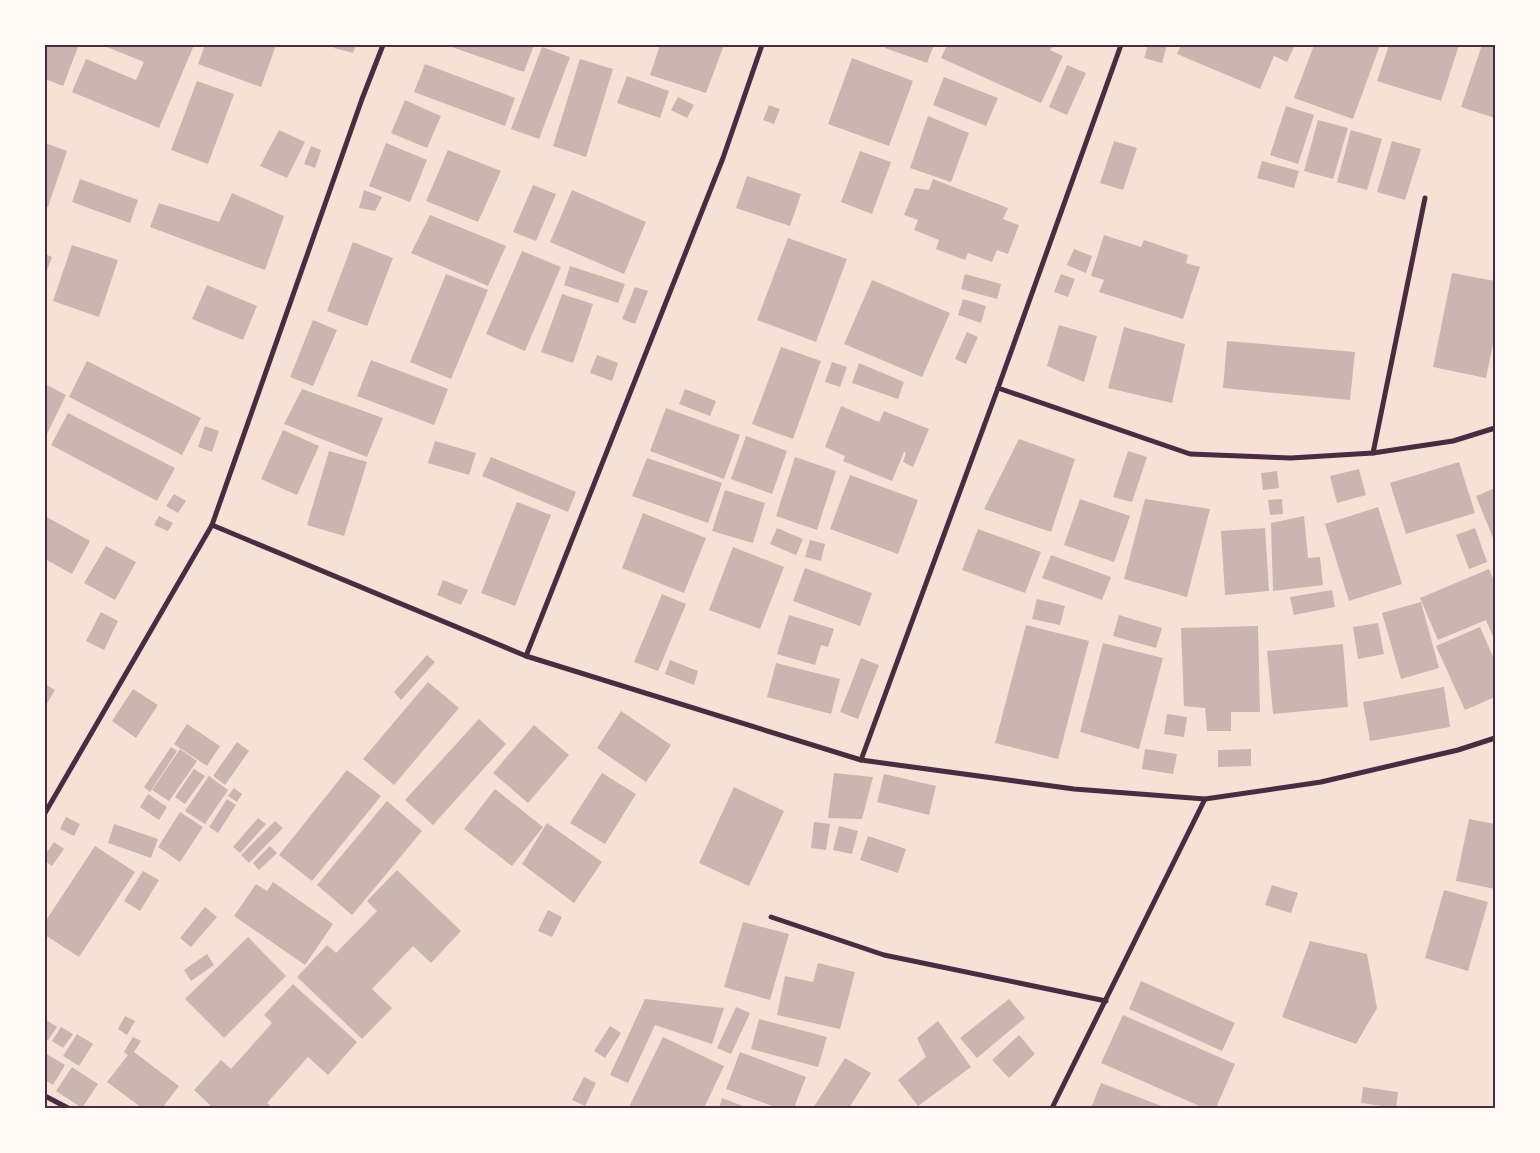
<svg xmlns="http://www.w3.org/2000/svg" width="1540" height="1153" viewBox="0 0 1540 1153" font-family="'Varela Round',sans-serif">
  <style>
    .building { fill: #ccb4b1 }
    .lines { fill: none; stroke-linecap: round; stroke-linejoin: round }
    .minor { stroke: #4a2c40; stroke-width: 5 }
    .neatline { fill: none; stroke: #4a2c40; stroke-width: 2 }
  </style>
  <rect width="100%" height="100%" fill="#f7e1d7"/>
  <g class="building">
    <path d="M45 45H74L78 47 63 86 45 79Z"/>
    <path d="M102 45H194L159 128 72 92 86 59 136 80 144 62Z"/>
    <path d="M205 45H276L261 87 198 64Z"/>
    <path d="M335 45H356L353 53 334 48Z"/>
    <path d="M446 45H534L524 72Z"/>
    <path d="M660 45H724L706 93 650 75Z"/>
    <path d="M886 45H934L927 63 885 48Z"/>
    <path d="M947 45H1053L1050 50 1063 56 1041 103 941 58Z"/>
    <path d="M1148 45H1167L1162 63 1144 58Z"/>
    <path d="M1181 45H1295L1287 62 1274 56 1260 89 1177 54Z"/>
    <path d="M1314 45H1380L1353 119 1294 98Z"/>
    <path d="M1389 45H1459L1441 101 1377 81Z"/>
    <path d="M1482 45H1495V118L1461 107Z"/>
    <path d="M542 47 570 57 539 139 511 129Z"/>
    <path d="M852 58 913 81 889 146 828 124Z"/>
    <path d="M580 59 613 69 586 157 553 146Z"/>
    <path d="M425 64 515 98 505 126 414 92Z"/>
    <path d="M1067 65 1086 73 1067 115 1049 107Z"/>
    <path d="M627 76 669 91 660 118 617 103Z"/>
    <path d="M944 77 998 98 986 126 933 105Z"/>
    <path d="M197 81 234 94 208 164 171 150Z"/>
    <path d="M678 97 694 105 687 118 671 110Z"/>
    <path d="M405 100 441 116 427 148 391 133Z"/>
    <path d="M769 105 780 109 774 124 763 120Z"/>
    <path d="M1286 106 1314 115 1298 164 1270 155Z"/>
    <path d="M928 116 969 133 951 182 910 168Z"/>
    <path d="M1318 120 1348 128 1333 179 1304 171Z"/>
    <path d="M279 130 305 142 287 178 260 166Z"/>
    <path d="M1351 130 1382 139 1367 190 1337 182Z"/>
    <path d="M1114 141 1137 148 1123 190 1100 183Z"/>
    <path d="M1392 141 1421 149 1405 200 1377 192Z"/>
    <path d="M45 143 67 151 48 207 45 206Z"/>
    <path d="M386 143 427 160 410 202 369 186Z"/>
    <path d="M311 146 321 150 315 168 304 164Z"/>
    <path d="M448 150 501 171 478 222 426 201Z"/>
    <path d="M860 151 891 162 872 214 841 202Z"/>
    <path d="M1262 161 1299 171 1294 188 1257 178Z"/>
    <path d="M747 176 801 194 790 226 736 208Z"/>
    <path d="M80 179 138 200 130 223 72 202Z"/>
    <path d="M933 179 1008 208 1003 219 1019 225 1008 254 997 250 992 262 968 253 965 260 936 249 939 240 914 230 918 220 904 215 915 188 929 190Z"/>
    <path d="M533 185 556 194 536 241 513 232Z"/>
    <path d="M364 190 382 197 375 211 359 208Z"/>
    <path d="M572 190 646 222 624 274 550 242Z"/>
    <path d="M232 193 284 216 265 270 150 227 159 203 219 222Z"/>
    <path d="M430 215 506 246 488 286 411 253Z"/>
    <path d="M1104 235 1141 247 1144 240 1188 255 1186 263 1200 267 1183 319 1099 292 1104 280 1091 276Z"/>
    <path d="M788 238 847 259 816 342 757 320Z"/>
    <path d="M353 242 393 258 367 326 327 311Z"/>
    <path d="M72 245 118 260 99 317 53 301Z"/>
    <path d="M1074 249 1092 256 1086 273 1067 265Z"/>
    <path d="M522 251 561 267 525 351 486 334Z"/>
    <path d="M45 254 52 257 45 275Z"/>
    <path d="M570 266 625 284 618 303 564 285Z"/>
    <path d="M1452 273 1495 281V335L1486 378 1433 367Z"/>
    <path d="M446 274 488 290 451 379 410 362Z"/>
    <path d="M965 274 1001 284 997 299 961 289Z"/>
    <path d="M1061 274 1075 279 1068 297 1054 292Z"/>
    <path d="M872 280 950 313 922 377 844 344Z"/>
    <path d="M207 285 257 306 243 340 192 319Z"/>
    <path d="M635 287 648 291 635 324 622 319Z"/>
    <path d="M562 294 593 304 573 363 541 352Z"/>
    <path d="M963 299 986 306 981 323 958 315Z"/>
    <path d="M313 320 337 330 313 386 290 377Z"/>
    <path d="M1059 325 1097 336 1084 382 1047 366Z"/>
    <path d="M1124 327 1185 344 1172 403 1108 388Z"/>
    <path d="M967 332 978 337 966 364 955 359Z"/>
    <path d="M1227 341 1355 352 1350 400 1223 388Z"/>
    <path d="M781 347 821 361 793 439 752 424Z"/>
    <path d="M597 355 618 363 612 381 590 373Z"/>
    <path d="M371 360 448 389 434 425 357 396Z"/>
    <path d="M87 361 201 418 182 455 69 397Z"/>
    <path d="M832 362 847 367 840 387 825 382Z"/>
    <path d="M859 363 904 382 898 399 852 383Z"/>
    <path d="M45 384 66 395 45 438Z"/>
    <path d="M302 389 383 418 367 457 284 424Z"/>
    <path d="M685 389 716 401 710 416 679 404Z"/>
    <path d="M841 406 879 422 884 411 929 429 913 467 903 462 906 453 904 452 892 481 843 461 845 456 825 447Z"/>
    <path d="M666 408 740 435 724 479 650 451Z"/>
    <path d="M68 413 175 468 157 501 51 445Z"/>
    <path d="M205 426 219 431 212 452 198 447Z"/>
    <path d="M283 430 319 446 297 495 261 479Z"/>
    <path d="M746 436 787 451 772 494 731 479Z"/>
    <path d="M1019 439 1075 459 1051 532 984 509Z"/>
    <path d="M435 441 476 453 469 475 428 463Z"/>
    <path d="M329 451 367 462 344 536 307 525Z"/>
    <path d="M1128 451 1147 457 1132 502 1113 497Z"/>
    <path d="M491 457 576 492 568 512 482 476Z"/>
    <path d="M795 457 836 471 817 530 776 516Z"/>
    <path d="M647 458 722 483 708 523 632 496Z"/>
    <path d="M1459 462 1475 513 1406 534 1390 483Z"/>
    <path d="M1359 469 1366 495 1337 503 1330 476Z"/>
    <path d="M1277 471 1279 488 1263 490 1261 473Z"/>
    <path d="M850 475 918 500 898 554 830 529Z"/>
    <path d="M1495 488V543L1476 496Z"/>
    <path d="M725 490 765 503 753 543 712 531Z"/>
    <path d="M174 494 186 501 178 513 166 506Z"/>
    <path d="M1080 499 1130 516 1114 562 1064 545Z"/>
    <path d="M1145 499 1210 509 1187 597 1124 579Z"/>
    <path d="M1282 499 1283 514 1270 515 1268 500Z"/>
    <path d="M517 502 551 515 515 606 481 593Z"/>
    <path d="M1378 507 1402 584 1349 601 1325 524Z"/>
    <path d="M643 513 706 538 684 593 622 568Z"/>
    <path d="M45 516 90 541 72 574 45 559Z"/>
    <path d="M159 516 173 523 168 531 154 525Z"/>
    <path d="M1304 516 1308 558 1320 557 1323 585 1273 591 1271 523Z"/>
    <path d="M777 528 803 539 796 555 770 544Z"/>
    <path d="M1265 528 1269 591 1225 595 1221 531Z"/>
    <path d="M1475 528 1487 562 1469 569 1456 535Z"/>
    <path d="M978 529 1041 552 1025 593 962 570Z"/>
    <path d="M810 540 825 544 821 561 805 557Z"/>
    <path d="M106 546 136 562 115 600 84 583Z"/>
    <path d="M733 547 784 567 760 629 709 610Z"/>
    <path d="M1051 555 1111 577 1102 600 1042 578Z"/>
    <path d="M805 568 872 593 860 626 793 601Z"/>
    <path d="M1489 569 1495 583V641L1486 620 1438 640 1420 598Z"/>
    <path d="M443 580 468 590 461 605 437 595Z"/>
    <path d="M1332 590 1335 607 1294 615 1290 597Z"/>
    <path d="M662 594 686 604 658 671 634 662Z"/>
    <path d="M1037 599 1065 606 1060 625 1032 619Z"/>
    <path d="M1421 602 1439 668 1401 679 1382 613Z"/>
    <path d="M101 612 118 621 104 650 86 641Z"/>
    <path d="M789 615 834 629 828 647 821 645 815 665 777 654Z"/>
    <path d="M1119 615 1162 628 1156 648 1113 636Z"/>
    <path d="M1378 623 1384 654 1358 659 1353 627Z"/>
    <path d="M1026 625 1089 641 1058 759 995 743Z"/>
    <path d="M1258 626 1260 712H1231V731H1207L1205 708 1184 706 1181 628Z"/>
    <path d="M1480 627 1495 661V697L1465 710 1436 646Z"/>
    <path d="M1103 643 1163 658 1139 749 1080 732Z"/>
    <path d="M1343 644 1348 707 1273 714 1267 651Z"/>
    <path d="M427 655 435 662 401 700 394 692Z"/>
    <path d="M861 658 879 665 858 719 840 712Z"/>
    <path d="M670 660 698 671 694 685 665 674Z"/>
    <path d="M776 663 840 679 831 714 767 697Z"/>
    <path d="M428 682 459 708 394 785 363 759Z"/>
    <path d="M45 684 55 690 45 707Z"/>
    <path d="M1444 687 1450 727 1370 741 1363 702Z"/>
    <path d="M133 689 158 705 136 738 112 721Z"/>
    <path d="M621 711 671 745 646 782 597 748Z"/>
    <path d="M1167 714 1187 717 1184 737 1164 734Z"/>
    <path d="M479 719 506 744 433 825 405 800Z"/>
    <path d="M187 724 220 746 207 766 174 744Z"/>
    <path d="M534 725 569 755 528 803 493 773Z"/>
    <path d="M237 742 249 751 225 785 213 776Z"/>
    <path d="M171 747 177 751 150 792 144 787Z"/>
    <path d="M180 749 197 761 169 801 152 790Z"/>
    <path d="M1145 749 1177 754 1173 774 1142 769Z"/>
    <path d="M1251 749V766L1218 767V750Z"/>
    <path d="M194 769 205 776 185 804 175 797Z"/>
    <path d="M347 770 381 796 312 881 279 855Z"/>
    <path d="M602 773 636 794 605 844 570 823Z"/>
    <path d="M834 773 873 777 862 819 828 818Z"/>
    <path d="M884 774 936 786 929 815 877 802Z"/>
    <path d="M209 776 228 790 205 824 185 811Z"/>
    <path d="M734 787 784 811 749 886 699 863Z"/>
    <path d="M234 788 242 794 237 802 228 796Z"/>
    <path d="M495 789 543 827 512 866 464 829Z"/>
    <path d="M148 794 167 807 159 820 140 807Z"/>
    <path d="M227 799 236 805 218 833 209 827Z"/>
    <path d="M387 801 422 831 352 915 317 885Z"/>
    <path d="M180 812 203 827 180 862 158 847Z"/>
    <path d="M66 817 80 824 74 836 60 829Z"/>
    <path d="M258 818 266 824 240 853 233 847Z"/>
    <path d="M1469 819 1495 824V889L1456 881Z"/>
    <path d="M275 821 283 828 249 863 241 855Z"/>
    <path d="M814 822 830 824 826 850 811 848Z"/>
    <path d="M547 823 602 862 574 903 522 864Z"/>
    <path d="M114 824 158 839 151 858 108 843Z"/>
    <path d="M839 826 858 831 852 854 833 850Z"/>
    <path d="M868 836 906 849 898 873 860 860Z"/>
    <path d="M54 842 64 849 52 866 45 861V855Z"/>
    <path d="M95 846 135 872 79 957 45 935V922Z"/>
    <path d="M270 846 277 853 259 870 253 863Z"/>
    <path d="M397 870 461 931 431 963 413 946 372 989 392 1008 362 1039 297 977 327 945 336 953 377 911 367 901Z"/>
    <path d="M143 871 159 880 140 911 124 901Z"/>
    <path d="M273 882 333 924 305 965 234 916 256 884 267 891Z"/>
    <path d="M1272 885 1298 893 1291 913 1265 905Z"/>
    <path d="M1444 890 1488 902 1468 971 1425 958Z"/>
    <path d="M205 907 217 917 191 947 180 938Z"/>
    <path d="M548 910 562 917 552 937 538 931Z"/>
    <path d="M743 922 789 934 770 1000 724 987Z"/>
    <path d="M248 937 286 976 224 1038 185 999Z"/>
    <path d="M1310 941 1367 954 1377 1008 1356 1044 1282 1017Z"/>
    <path d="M207 954 214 965 191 981 184 970Z"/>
    <path d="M818 963 855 972 840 1029 777 1015 785 976 813 982Z"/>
    <path d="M1141 981 1235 1023 1222 1051 1129 1009Z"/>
    <path d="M293 984 357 1042 328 1075 308 1057 267 1103 273 1108H213L194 1090 221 1060 231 1069 272 1023 264 1015Z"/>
    <path d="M645 999 724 1008 712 1044 655 1025 628 1083 610 1075Z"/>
    <path d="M1009 999 1025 1018 977 1058 960 1038Z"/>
    <path d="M736 1007 750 1013 731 1054 717 1048Z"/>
    <path d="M1123 1015 1235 1064 1216 1108H1204L1101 1063Z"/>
    <path d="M125 1016 135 1021 127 1035 118 1029Z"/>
    <path d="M45 1019 57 1027 48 1040 45 1038Z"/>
    <path d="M759 1019 827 1037 818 1067 751 1049Z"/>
    <path d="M938 1021 971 1067 918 1106 898 1080 926 1057 917 1038Z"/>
    <path d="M610 1026 621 1033 605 1058 594 1051Z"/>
    <path d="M61 1027 73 1034 63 1048 52 1041Z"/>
    <path d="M77 1034 93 1044 79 1066 63 1056Z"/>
    <path d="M1019 1035 1035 1054 1009 1078 992 1060Z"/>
    <path d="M133 1037 141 1041 134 1052 179 1086 162 1108H142L107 1082 128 1055 124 1052Z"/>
    <path d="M663 1037 724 1066 704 1108 629 1107Z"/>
    <path d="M740 1052 806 1077 794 1108H778L726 1089Z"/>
    <path d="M45 1053 65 1065 53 1085 45 1080Z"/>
    <path d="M845 1058 871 1073 849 1108H813Z"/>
    <path d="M72 1067 98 1084 82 1108 56 1091Z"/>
    <path d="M584 1077 596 1083 585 1106 572 1100Z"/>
    <path d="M1101 1083 1167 1108H1091Z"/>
    <path d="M1363 1087 1398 1092 1396 1108 1361 1103Z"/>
    <path d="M722 1098 748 1108H719Z"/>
  </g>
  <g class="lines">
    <g class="minor">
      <path d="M998 388 1190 454 1291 458 1373 453 1453 441 1495 428"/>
      <path d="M1373 453 1425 198"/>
      <path d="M212 525 526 656 861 760 1074 789 1205 799 1321 782 1458 750 1495 738"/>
      <path d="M526 656 723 158 762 45"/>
      <path d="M861 760 998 388 1121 45"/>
      <path d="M45 813 212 525 362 99 383 45"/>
      <path d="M771 917 884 955 1106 1001"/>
      <path d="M45 1096 68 1108"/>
      <path d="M1052 1108 1205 799"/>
    </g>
  </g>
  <rect width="1540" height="1153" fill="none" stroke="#fffaf5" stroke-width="92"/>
  <rect x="46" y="46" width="1448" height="1061" class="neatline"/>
</svg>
